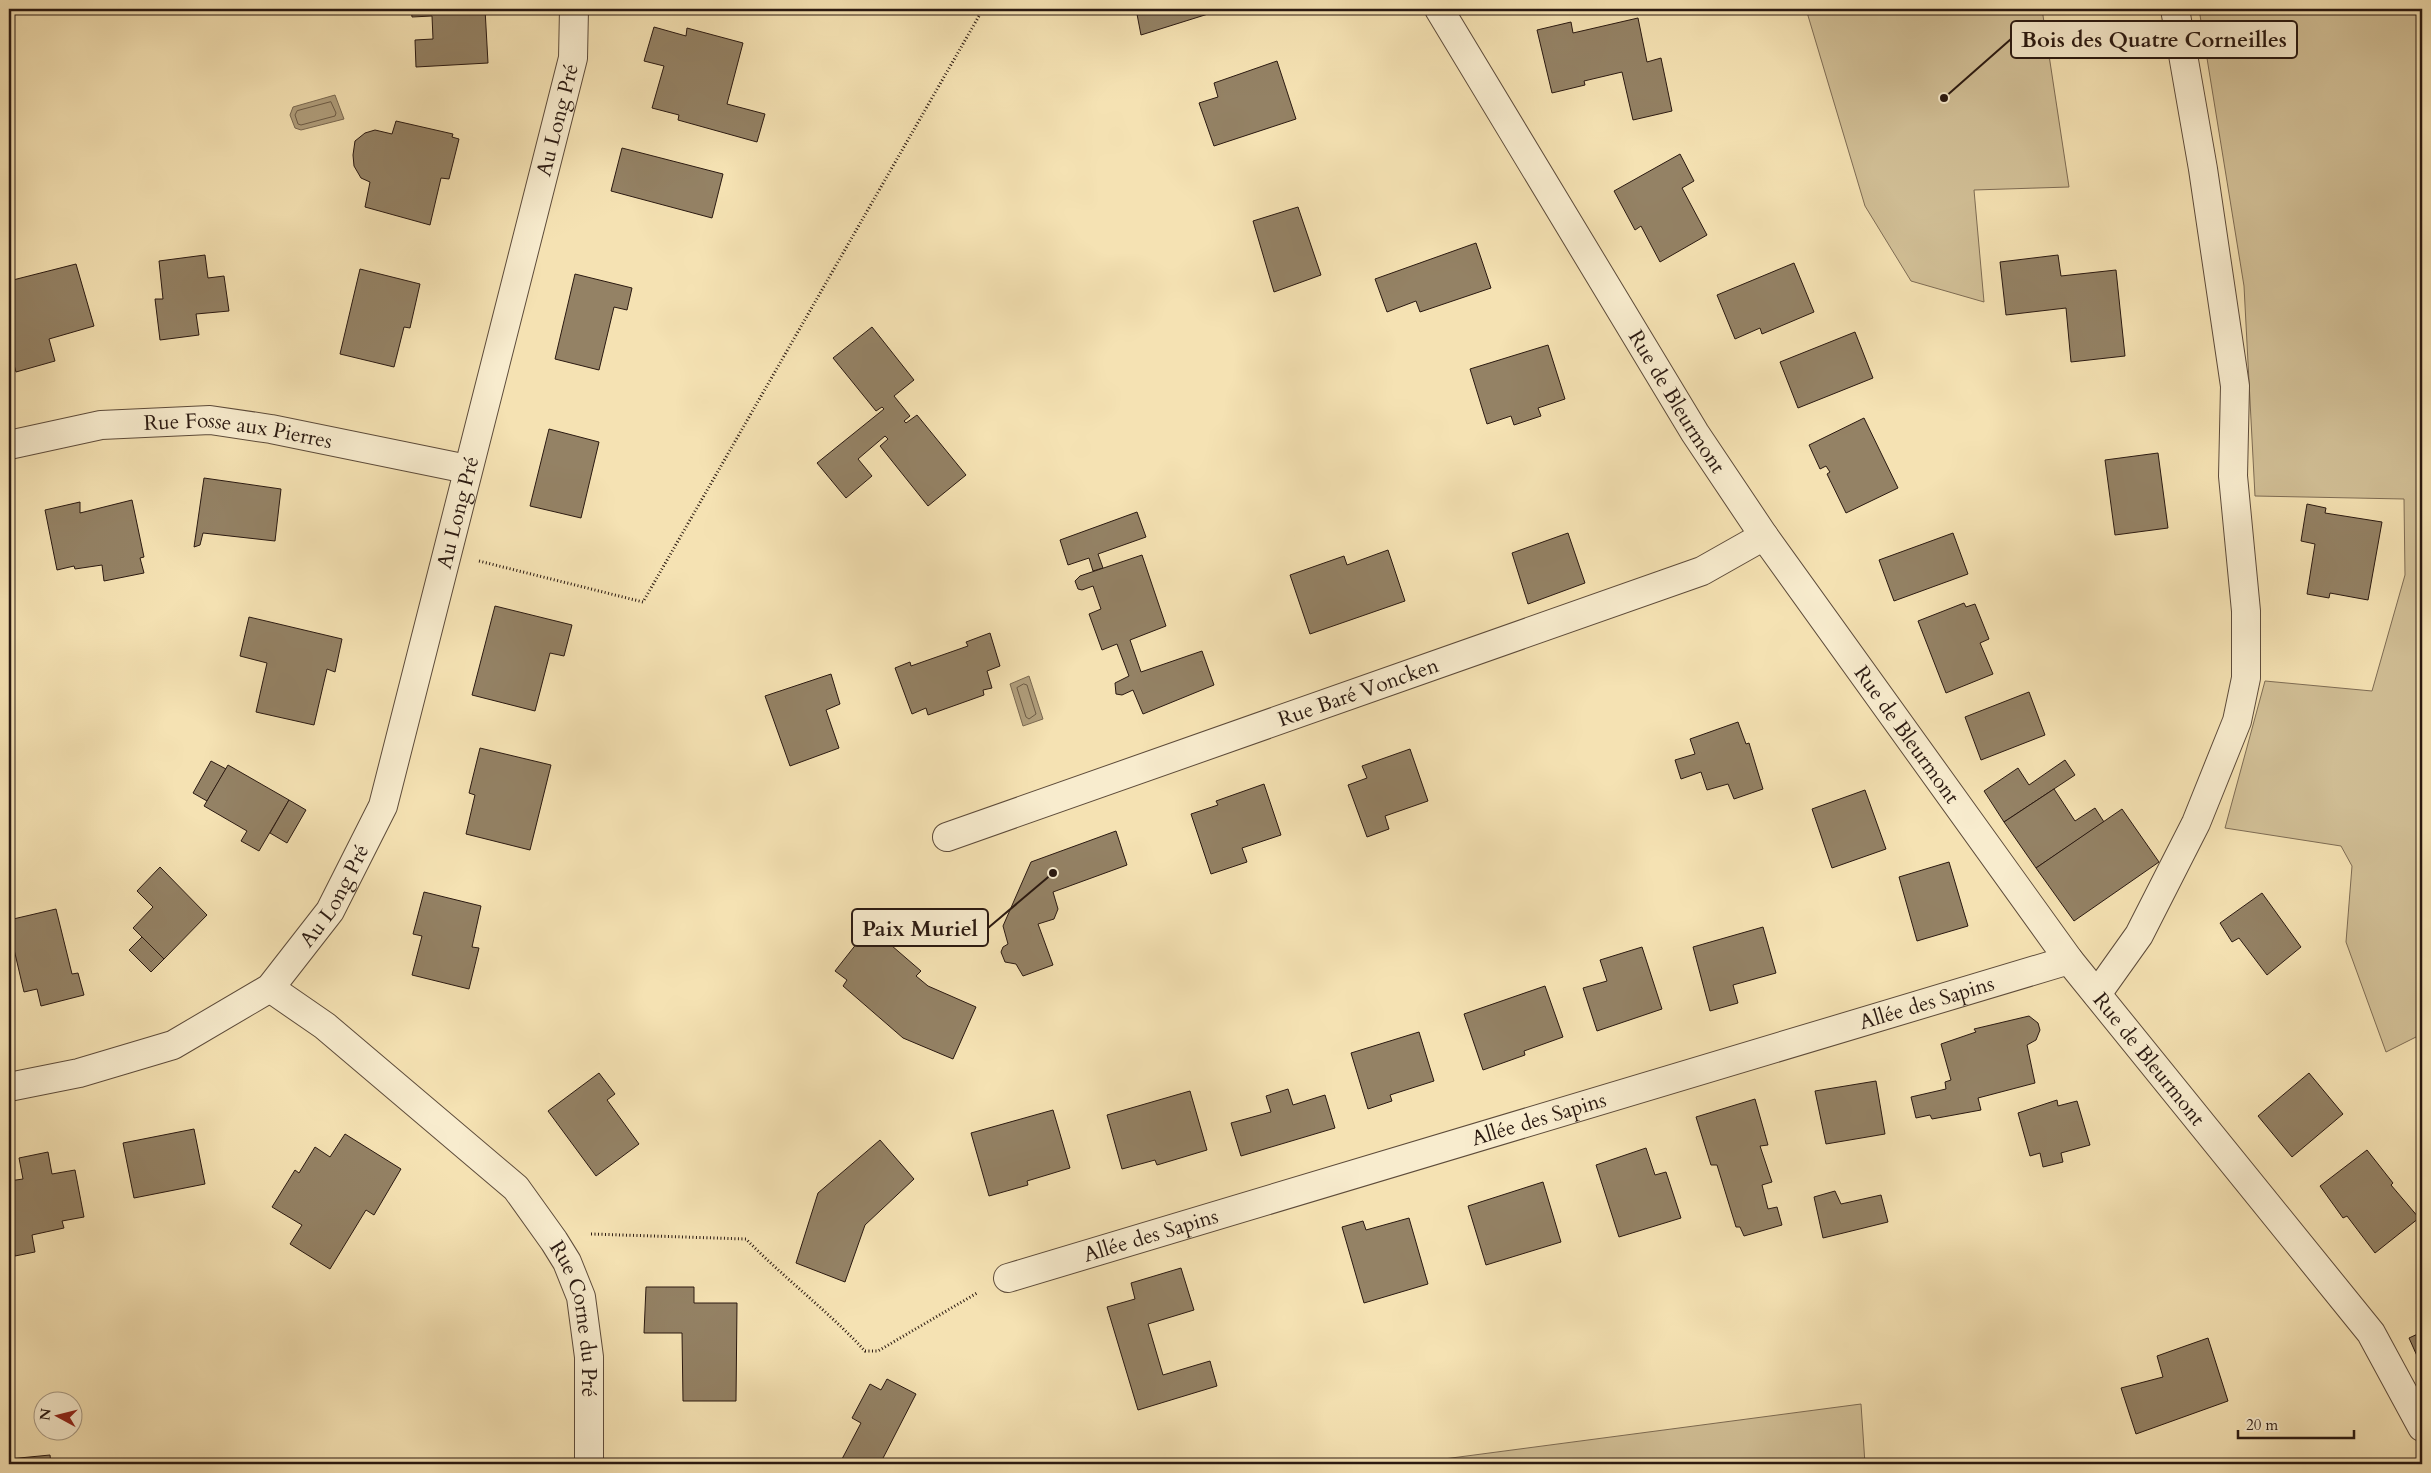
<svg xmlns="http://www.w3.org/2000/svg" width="2431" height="1473" viewBox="0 0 2431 1473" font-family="Cardo,serif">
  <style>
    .green { fill: #d2c097; stroke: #7e6c54 }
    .water { fill: #b09e7c; stroke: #7a6951 }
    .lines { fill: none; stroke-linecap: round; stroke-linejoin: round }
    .shore { stroke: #6d5c46; stroke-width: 1 }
    .building { fill: #948265; stroke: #2a1911 }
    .minor-casing { stroke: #5d4b3a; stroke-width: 30 }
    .path { stroke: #2a1911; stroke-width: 3; stroke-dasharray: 1 2.5; stroke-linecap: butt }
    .minor { stroke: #f8ecce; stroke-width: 28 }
    .labels { text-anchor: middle; stroke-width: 5; stroke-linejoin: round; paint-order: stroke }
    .street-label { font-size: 21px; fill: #2a1911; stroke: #f8ecce }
    .leader { fill: none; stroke: #2a1911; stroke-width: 2 }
    .callout-dot { fill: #2a1911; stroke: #f8ecce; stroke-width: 2 }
    .callout { fill: #f8ecce; stroke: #2a1911; stroke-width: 2 }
    .callout-label { font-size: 22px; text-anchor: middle; font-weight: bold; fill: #2a1911 }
  </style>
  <rect width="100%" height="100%" fill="#f5e2b3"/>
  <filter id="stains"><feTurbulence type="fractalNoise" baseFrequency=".004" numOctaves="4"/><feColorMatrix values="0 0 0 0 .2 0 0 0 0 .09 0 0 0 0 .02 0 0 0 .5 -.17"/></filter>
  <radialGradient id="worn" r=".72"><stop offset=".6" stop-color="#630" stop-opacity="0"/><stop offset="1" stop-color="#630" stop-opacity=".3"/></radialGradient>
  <g class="green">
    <path d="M1806 9H2042L2069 187 1974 190 1984 302 1911 281 1865 206Z"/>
    <path d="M2199 9H2422V1034L2386 1052 2346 942 2352 866 2341 846 2225 828 2265 681 2372 691 2405 575 2404 499 2255 496 2244 286Z"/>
    <path d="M1861 1404 1865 1464H1406Z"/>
  </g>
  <g class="water">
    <path d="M335 95 344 119 301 130 295 128 290 115 293 107Z"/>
    <path d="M1029 676 1043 719 1023 726 1010 684Z"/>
  </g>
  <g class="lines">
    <g class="shore">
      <path d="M331 102 336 113 335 116 301 125 298 124 295 115 297 111Z"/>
      <path d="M1024 684 1027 685 1036 714 1029 719 1026 717 1017 688Z"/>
    </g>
  </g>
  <g class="building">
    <path d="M411 9H485L488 63 416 67 415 40 433 39 432 16 412 17Z"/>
    <path d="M1136 9H1224L1141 35Z"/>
    <path d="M1638 18 1647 62 1661 58 1672 111 1633 120 1622 72 1584 81 1585 85 1552 93 1537 30 1571 22 1573 33Z"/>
    <path d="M654 27 686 36 687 28 743 43 727 104 765 114 757 142 678 120 679 115 652 108 664 66 644 61Z"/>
    <path d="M1277 61 1296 119 1214 146 1199 103 1218 97 1214 83Z"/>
    <path d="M396 121 453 134 452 137 459 139 449 179 441 178 430 225 365 207 370 182 361 178 354 166 353 155 355 141 365 133 375 130 392 134Z"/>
    <path d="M622 148 723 174 712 218 611 191Z"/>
    <path d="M1680 154 1694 181 1682 188 1707 235 1660 262 1641 226 1635 230 1614 191Z"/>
    <path d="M1298 207 1321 275 1274 292 1253 221Z"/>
    <path d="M1476 243 1491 288 1420 312 1416 301 1387 312 1375 279Z"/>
    <path d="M205 255 208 278 224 276 229 311 196 314 199 335 160 340 155 299H163L159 261Z"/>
    <path d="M2058 255 2061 276 2116 270 2125 356 2071 362 2066 308 2006 315 2000 262Z"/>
    <path d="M1794 263 1814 312 1762 334 1760 328 1735 339 1717 295Z"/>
    <path d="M76 264 94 326 49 339 55 361 16 372 9 347V281Z"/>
    <path d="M360 269 420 284 410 328 404 327 394 367 340 354Z"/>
    <path d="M575 274 632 288 627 310 614 307 599 370 555 359Z"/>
    <path d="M872 327 914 380 894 396 910 416 904 421 906 423 917 415 966 475 928 506 880 446 888 439 885 436 858 459 872 476 846 498 817 463 884 409 882 407 876 411 833 358Z"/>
    <path d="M1855 332 1873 378 1798 408 1780 362Z"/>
    <path d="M1548 345 1565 399 1538 408 1541 416 1514 425 1511 416 1487 424 1470 369Z"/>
    <path d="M1864 418 1898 488 1846 513 1827 474 1830 472 1826 466 1820 469 1809 445Z"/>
    <path d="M549 429 599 442 581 518 530 506Z"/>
    <path d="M2158 453 2168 528 2115 535 2105 460Z"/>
    <path d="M204 478 281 489 275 541 203 533 200 545 194 547Z"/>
    <path d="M132 500 144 557 140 558 144 573 104 581 102 565 75 569 74 566 57 570 45 510 80 502V513Z"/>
    <path d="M2307 504 2326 508 2325 513 2382 522 2368 600 2330 593 2329 598 2307 594 2315 544 2301 541Z"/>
    <path d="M1137 512 1146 537 1098 554 1103 568 1093 571 1089 558 1068 565 1060 540Z"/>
    <path d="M1568 533 1585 583 1528 604 1512 553Z"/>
    <path d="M1953 533 1968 574 1894 601 1879 560Z"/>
    <path d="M1388 550 1405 601 1310 634 1290 575 1344 556 1347 565Z"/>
    <path d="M1142 555 1166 626 1130 640 1141 672 1202 651 1214 685 1143 714 1133 690 1122 695 1116 694 1115 683 1129 676 1117 644 1102 650 1089 614 1101 609 1093 586 1082 590 1078 589 1075 581 1080 576Z"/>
    <path d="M1964 603 1966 607 1975 604 1989 639 1980 643 1993 674 1946 693 1918 621Z"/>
    <path d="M495 606 572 625 564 656 550 653 535 711 472 695Z"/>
    <path d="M249 617 342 639 335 672 327 669 314 725 256 712 267 663 240 656Z"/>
    <path d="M990 633 1000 666 987 671 992 688 983 690 984 695 928 715 926 708 912 714 895 668 910 662 911 666 968 646 966 642Z"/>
    <path d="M831 674 840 704 826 710 839 748 790 766 765 696Z"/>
    <path d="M2029 692 2045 735 1981 760 1965 717Z"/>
    <path d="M1738 722 1746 744 1749 743 1763 789 1734 799 1728 784 1707 790 1701 772 1681 779 1675 760 1695 754 1690 739Z"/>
    <path d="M480 748 551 765 530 850 466 834 475 795 469 793Z"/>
    <path d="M1410 749 1428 801 1385 816 1389 829 1367 837 1348 785 1367 778 1362 766Z"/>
    <path d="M2065 760 2075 775 2004 822 1984 791 2018 768 2029 785Z"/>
    <path d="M211 761 226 769 207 801 193 793Z"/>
    <path d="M228 765 289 800 259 851 241 841 247 831 204 806Z"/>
    <path d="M1264 784 1281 835 1242 848 1247 862 1211 874 1191 814 1218 805 1216 801Z"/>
    <path d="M2054 789 2075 821 2095 808 2104 822 2036 868 2004 822Z"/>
    <path d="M1865 790 1886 849 1832 868 1812 809Z"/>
    <path d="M289 800 306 810 287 843 270 833Z"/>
    <path d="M2122 809 2159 862 2074 921 2036 868Z"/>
    <path d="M1116 831 1127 865 1053 892 1058 909 1054 919 1038 924 1053 965 1023 976 1016 964 1005 962 1001 952 1003 947 1008 944 1003 926 1031 862Z"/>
    <path d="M1949 862 1968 926 1917 941 1899 877Z"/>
    <path d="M160 867 207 915 164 959 133 928 153 907 137 891Z"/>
    <path d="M424 892 481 906 472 947 479 948 469 989 412 975 422 936 413 934Z"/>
    <path d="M2262 893 2301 947 2267 975 2239 938 2232 942 2220 923Z"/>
    <path d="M56 909 72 974 78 973 84 995 41 1006 37 989 24 992 9 928V920Z"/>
    <path d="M1763 927 1776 973 1733 985 1738 1003 1710 1011 1693 947Z"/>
    <path d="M871 932 882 941 884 939 921 971 916 976 928 986 976 1007 953 1059 903 1038 843 986 847 980 835 971 861 938 866 940Z"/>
    <path d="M142 937 164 959 151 972 129 950Z"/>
    <path d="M1642 947 1662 1009 1597 1031 1583 988 1607 981 1600 960Z"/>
    <path d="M1545 986 1563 1037 1524 1051 1525 1055 1483 1070 1464 1014Z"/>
    <path d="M2029 1016 2038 1023 2040 1030 2036 1040 2027 1045 2035 1083 1978 1098 1981 1110 1932 1119 1930 1115 1916 1118 1911 1097 1946 1089 1945 1082 1951 1080 1941 1044 1976 1032 1974 1029Z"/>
    <path d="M1419 1032 1434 1081 1390 1095 1392 1101 1368 1109 1351 1053Z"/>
    <path d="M599 1073 615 1094 607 1100 639 1144 596 1176 548 1111Z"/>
    <path d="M2309 1073 2343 1114 2292 1157 2258 1116Z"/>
    <path d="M1876 1081 1885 1134 1826 1144 1815 1091Z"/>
    <path d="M1288 1089 1293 1105 1325 1095 1335 1128 1241 1156 1231 1123 1271 1112 1266 1096Z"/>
    <path d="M1190 1091 1207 1150 1157 1165 1155 1160 1122 1169 1107 1115Z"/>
    <path d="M1755 1099 1768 1145 1760 1146 1772 1182 1762 1185 1768 1209 1777 1207 1782 1225 1744 1236 1740 1227H1736L1717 1165H1711L1696 1117Z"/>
    <path d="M2057 1100 2058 1106 2077 1101 2090 1145 2061 1153 2063 1162 2043 1167 2040 1153 2030 1156 2018 1113Z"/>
    <path d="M1053 1110 1070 1168 1027 1181 1028 1185 989 1196 971 1133Z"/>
    <path d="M194 1129 205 1184 134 1198 123 1143Z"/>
    <path d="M345 1134 401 1169 374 1215 366 1210 330 1269 290 1244 302 1225 272 1207 295 1170 299 1173 315 1147 330 1157Z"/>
    <path d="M880 1140 914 1179 865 1225 845 1282 796 1263 818 1193Z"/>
    <path d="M1646 1148 1655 1175 1666 1172 1681 1218 1619 1237 1596 1165Z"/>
    <path d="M2367 1150 2393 1183 2391 1185 2419 1218 2375 1253 2347 1216 2343 1218 2320 1186Z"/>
    <path d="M48 1152 52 1174 75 1170 84 1217 62 1221 64 1228 32 1235 35 1252 15 1256 9 1224V1181L23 1179 19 1158Z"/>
    <path d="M1543 1182 1561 1242 1486 1265 1468 1206Z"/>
    <path d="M1835 1191 1841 1204 1881 1195 1888 1222 1823 1238 1814 1197Z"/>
    <path d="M1409 1218 1428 1284 1364 1303 1342 1227 1363 1221 1366 1230Z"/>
    <path d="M1181 1268 1194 1310 1148 1324 1163 1375 1210 1361 1217 1386 1138 1410 1107 1307 1135 1299 1131 1283Z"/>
    <path d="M646 1287H694V1303H737L736 1401H683L682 1333H644Z"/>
    <path d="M2422 1332V1367L2409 1338Z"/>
    <path d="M2208 1338 2228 1401 2136 1434 2121 1388 2163 1377 2157 1356Z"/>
    <path d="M887 1379 916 1394 880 1464H851L842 1459 861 1423 852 1418 870 1384 881 1390Z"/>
    <path d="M50 1455 51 1464H9V1459Z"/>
  </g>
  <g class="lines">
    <defs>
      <g id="minor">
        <path id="s1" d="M1439 9 1695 433 1764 536 2069 960 2371 1333 2422 1427"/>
        <path id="s2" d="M9 445 101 425 210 420 271 429 467 469"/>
        <path id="s3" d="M947 837 1702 571 1764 536"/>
        <path id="s4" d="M270 988 325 1026 516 1188 554 1241 567 1262 581 1297 589 1357V1464"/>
        <path d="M2097 994 2139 935 2196 823 2237 721 2246 678V611L2233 476 2235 386 2203 169 2175 9"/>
        <path id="s5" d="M9 1087 79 1073 173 1045 270 988 330 911 383 806 573 58 574 9"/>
        <path id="s6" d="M1008 1278 2069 960"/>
      </g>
    </defs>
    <use href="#minor" class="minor-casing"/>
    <g class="path">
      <path d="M479 561 643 602 983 9"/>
      <path d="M591 1234 746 1239C784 1278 828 1311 865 1351H878L977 1293"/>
    </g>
    <use href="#minor" class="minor"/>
  </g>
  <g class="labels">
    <g class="street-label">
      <text dy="7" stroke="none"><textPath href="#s5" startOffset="1205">Au Long Pré</textPath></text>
      <text dy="7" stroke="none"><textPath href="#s1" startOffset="459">Rue de Bleurmont</textPath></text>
      <text dy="7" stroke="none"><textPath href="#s2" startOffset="232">Rue Fosse aux Pierres</textPath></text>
      <text dy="7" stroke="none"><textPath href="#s5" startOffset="800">Au Long Pré</textPath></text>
      <text dy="7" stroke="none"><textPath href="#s3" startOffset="436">Rue Baré Voncken</textPath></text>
      <text dy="7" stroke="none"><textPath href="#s1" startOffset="864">Rue de Bleurmont</textPath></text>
      <text dy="7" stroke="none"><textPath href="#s5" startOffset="395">Au Long Pré</textPath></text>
      <text dy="7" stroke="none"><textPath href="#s6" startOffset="959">Allée des Sapins</textPath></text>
      <text dy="7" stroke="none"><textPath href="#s1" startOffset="1269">Rue de Bleurmont</textPath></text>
      <text dy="7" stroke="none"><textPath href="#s6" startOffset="554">Allée des Sapins</textPath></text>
      <text dy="7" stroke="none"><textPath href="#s6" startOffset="149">Allée des Sapins</textPath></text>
      <text dy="7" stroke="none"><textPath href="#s4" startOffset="465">Rue Corne du Pré</textPath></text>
    </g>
  </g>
  <path class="leader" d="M1944 98L2011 39M1053 873L988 928"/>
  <g class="callout-dot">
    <circle cx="1944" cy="98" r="5"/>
    <circle cx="1053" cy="873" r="5"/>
  </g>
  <g class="callout">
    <rect x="2011" y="21" width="286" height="37" rx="5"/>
    <rect x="852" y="909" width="136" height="37" rx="5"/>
  </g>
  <g class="callout-label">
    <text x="2154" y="47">Bois des Quatre Corneilles</text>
    <text x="920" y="936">Paix Muriel</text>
  </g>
  <rect width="2431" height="1473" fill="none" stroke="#f5e2b3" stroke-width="30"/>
  <rect x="10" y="10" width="2411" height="1453" fill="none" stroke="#2a1911" stroke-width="2.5"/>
  <rect x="15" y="15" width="2401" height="1443" fill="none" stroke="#2a1911"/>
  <g transform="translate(58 1416) rotate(277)"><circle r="24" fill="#f8ecce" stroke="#a69882"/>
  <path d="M0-4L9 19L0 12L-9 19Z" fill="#8f2418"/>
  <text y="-8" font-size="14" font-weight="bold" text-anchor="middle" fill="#2a1911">N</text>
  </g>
  <path d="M2238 1430v8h116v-8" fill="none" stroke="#2a1911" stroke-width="2.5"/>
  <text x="2246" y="1430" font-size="15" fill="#2a1911" stroke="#f8ecce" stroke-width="4" paint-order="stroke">20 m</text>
  <rect width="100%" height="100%" filter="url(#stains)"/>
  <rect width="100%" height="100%" fill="url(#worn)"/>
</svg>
